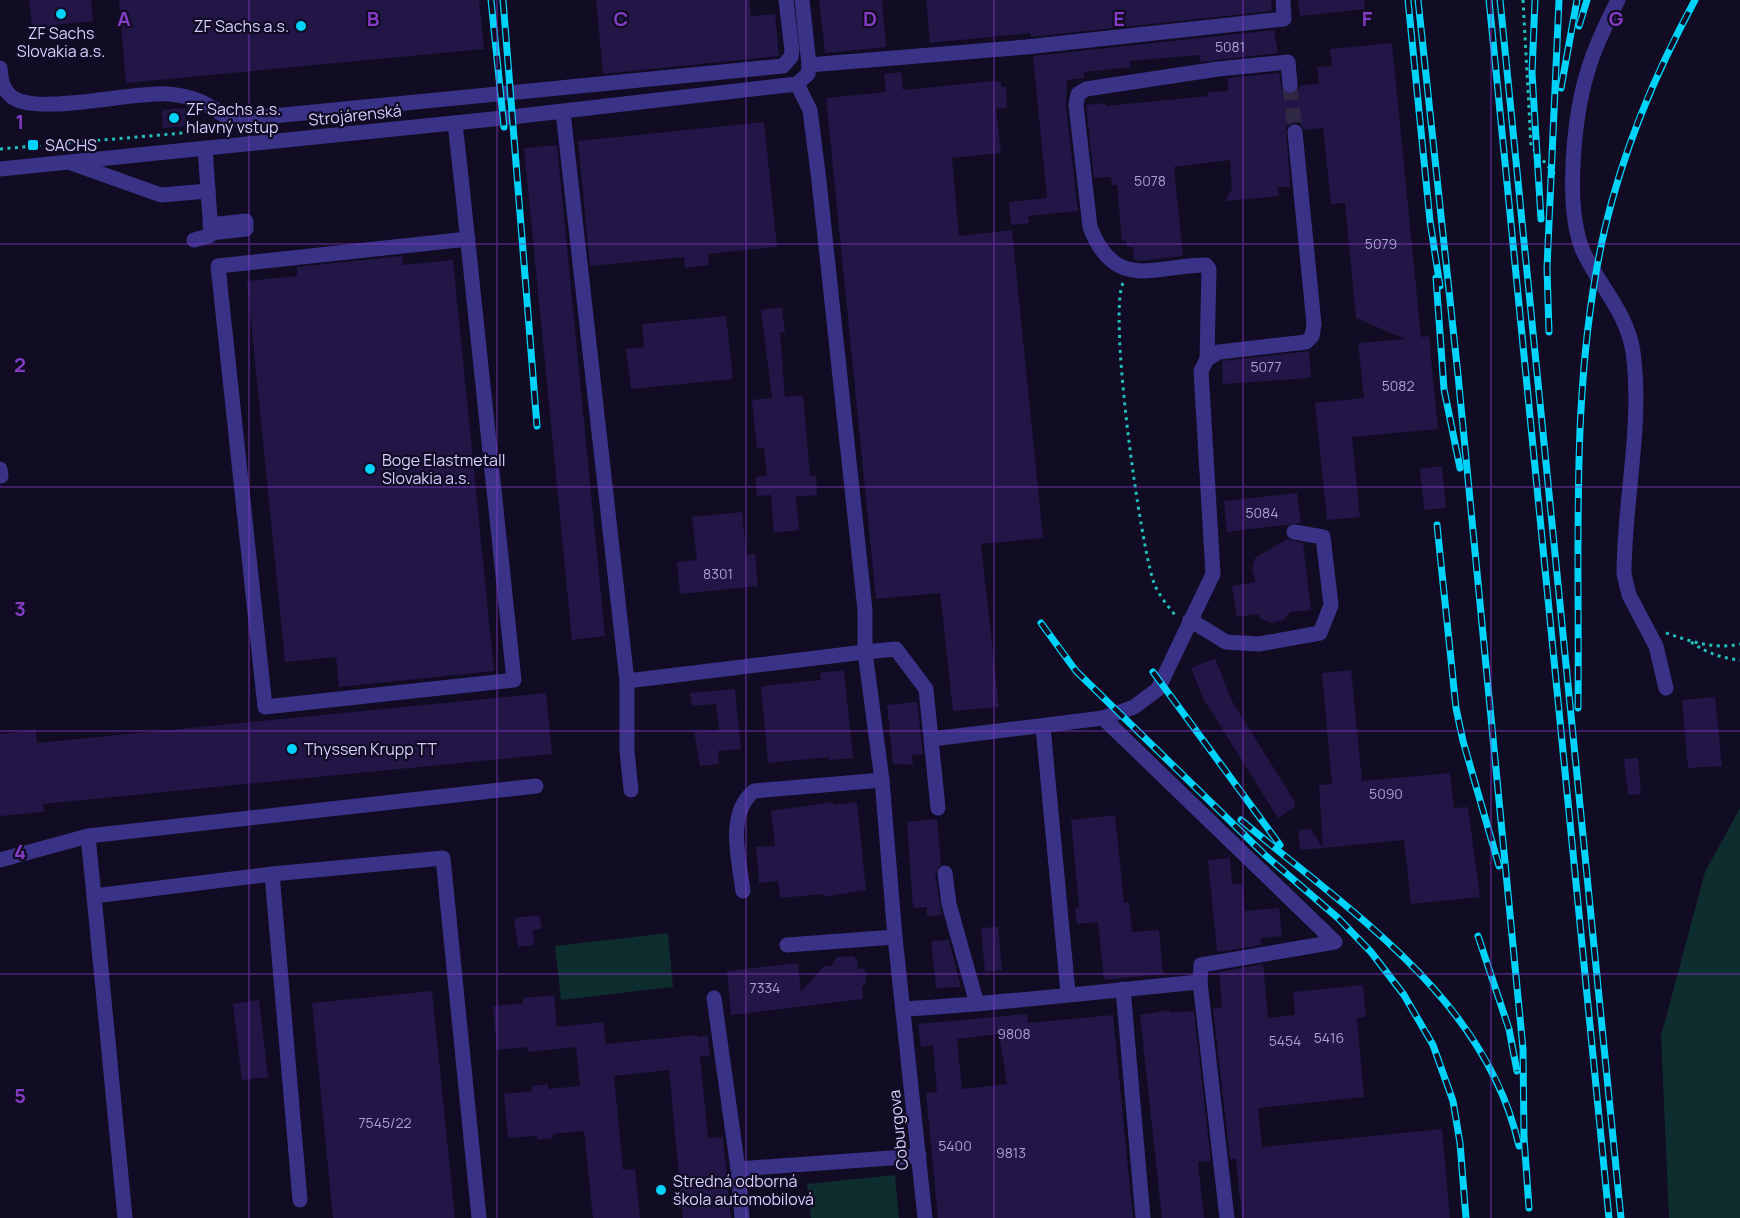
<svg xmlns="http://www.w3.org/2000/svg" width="1740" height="1218" viewBox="0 0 1740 1218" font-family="Manrope,sans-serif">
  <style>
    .green { fill: #0e2d2e }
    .building { fill: #221646; fill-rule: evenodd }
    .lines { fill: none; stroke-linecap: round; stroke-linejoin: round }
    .minor-tunnel { stroke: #2f2844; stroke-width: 15; stroke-dasharray: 15 8; stroke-linecap: butt }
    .path { stroke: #22bfbd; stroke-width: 3; stroke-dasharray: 3 4.5; stroke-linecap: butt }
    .minor { stroke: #393287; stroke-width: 15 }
    .rail-casing { stroke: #00d3f9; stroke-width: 7 }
    .rail { stroke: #110b23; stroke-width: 4.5; stroke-dasharray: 14; stroke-linecap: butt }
    .grid { fill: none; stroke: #843cc5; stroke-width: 1.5; stroke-opacity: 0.55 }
    .poi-dot { fill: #00d3f9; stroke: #110b23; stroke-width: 2 }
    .labels { text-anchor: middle; stroke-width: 4.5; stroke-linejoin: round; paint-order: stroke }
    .number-label { font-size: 14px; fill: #a9a0d1 }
    .poi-label { font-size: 16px; fill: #d6ceff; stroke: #110b23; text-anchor: start }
    .street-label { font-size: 16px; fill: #d6ceff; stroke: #110b23 }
    .grid-label { font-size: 20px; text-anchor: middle; font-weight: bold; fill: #843cc5; stroke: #110b23; stroke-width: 4.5; stroke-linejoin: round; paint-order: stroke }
  </style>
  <rect width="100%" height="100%" fill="#110b23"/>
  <g class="green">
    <path d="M1740 808V1218H1669L1661 1036 1705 872Z"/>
    <path d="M668 933 673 987 561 1000 555 946Z"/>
    <path d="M895 1175 899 1218H811L807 1184Z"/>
  </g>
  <g class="building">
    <path d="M29 0H91L93 21 52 25V29L39 30 38 26 32 27Z"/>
    <path d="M119 0H479L484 49 126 83Z"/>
    <path d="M596 0H749L751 16 775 14 779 56 603 74Z"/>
    <path d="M819 0H882L886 47 825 53Z"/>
    <path d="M926 0H1271L1272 11 1031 37V33L930 43Z"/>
    <path d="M1298 0H1364L1365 9 1300 16Z"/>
    <path d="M1274 30 1278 53 1200 62 1199 55 1130 61 1131 67 1084 72 1085 78 1067 80 1066 106 1078 211 1028 216 1029 223 1011 225 1009 202 1047 198 1033 56Z"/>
    <path d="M1392 43 1421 337 1429 336 1438 429 1352 437 1360 517 1327 520 1315 403 1364 398 1358 343 1405 339 1356 318 1345 203 1331 204 1323 128 1304 130 1300 123 1295 122 1286 127 1290 187H1278L1279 196 1225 201 1232 189 1230 160 1174 167 1183 256 1139 261 1134 260 1133 247H1127L1126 241H1122L1117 185H1112L1111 177 1094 178 1086 105 1105 103 1106 106 1208 96V92L1229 91 1227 78 1279 73 1282 90 1291 95 1299 90 1300 85 1319 84 1317 67 1332 66 1330 49Z"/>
    <path d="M901 72 903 90 993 81 1001 82V87H1006L1007 108 996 109 1001 153 952 158 959 236 1012 230 1043 538 981 544 999 707 953 711 940 593 876 599 826 98 886 92 884 74Z"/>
    <path d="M185 108 186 126 163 128 162 110Z"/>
    <path d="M764 122 777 247 708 254 709 265 685 268 684 257 590 266 578 141Z"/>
    <path d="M557 145 605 636 572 640 524 148Z"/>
    <path d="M402 256 403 265 453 260 494 671 339 687 336 657 285 662 247 281 297 276V267Z"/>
    <path d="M782 307 785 332H780L785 397 803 395 810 476H816L817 495 796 497 799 530 774 533 771 495 757 496 755 477 767 476 764 448H757L752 400 772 398 761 310Z"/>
    <path d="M726 316 733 379 631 389 626 349 644 347 642 324Z"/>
    <path d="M1309 351 1311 378 1223 384 1222 361Z"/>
    <path d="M1442 466 1446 508 1424 510 1420 469Z"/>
    <path d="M1297 493 1301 523 1227 532 1224 501Z"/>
    <path d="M742 512 746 555 755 554 758 586 680 594 677 562 697 560 692 517Z"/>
    <path d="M1287 539 1303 543 1311 610 1291 612 1283 620 1272 623 1261 619 1258 614 1237 617 1232 586 1256 582 1252 570 1255 558Z"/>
    <path d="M1215 658 1232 701 1295 802V807L1278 818 1203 698 1191 668Z"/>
    <path d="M844 670 853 758 829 760V757L768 763 761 686 821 680 820 673Z"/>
    <path d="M1351 670 1362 781 1450 773 1454 808 1468 807 1480 897 1411 904 1404 840 1323 848 1319 785 1332 784 1322 673Z"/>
    <path d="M735 689 741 749 718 751 719 764 700 766 694 732 719 730 716 704 692 706 690 693Z"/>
    <path d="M546 693 552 754 43 804 44 812 0 816V734L36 730 37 743Z"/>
    <path d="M1715 697 1722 766 1688 768 1682 700Z"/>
    <path d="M917 702 923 754 912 755 913 765 893 764 887 705Z"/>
    <path d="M1638 758 1641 794 1628 795 1624 759Z"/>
    <path d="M833 802V805L857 802 866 890 824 897 823 894 780 898 778 881 759 883 756 847 775 846 771 811Z"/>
    <path d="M1115 815 1124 903 1129 902 1132 932 1159 930 1163 974 1104 980 1098 922 1077 924 1075 908 1079 907 1071 820Z"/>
    <path d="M937 819 941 864 935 874 942 915 927 916V907L913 908 907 822Z"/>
    <path d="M1311 829 1323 848 1300 850 1298 830Z"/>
    <path d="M1230 858 1232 884 1242 883 1245 911 1279 908 1282 936 1261 938V945L1217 952 1208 860Z"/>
    <path d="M539 915 542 929 533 930 534 945 518 947 514 918Z"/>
    <path d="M998 927 1002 970 985 972 981 928Z"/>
    <path d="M949 940 961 987 936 988 931 941Z"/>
    <path d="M853 956 857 959 858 969 863 968 867 974 865 985 862 986 863 999 731 1015 727 971 798 963 801 992 824 966H831L837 957Z"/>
    <path d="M1263 964 1268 1018 1295 1015 1293 992 1363 985 1366 1017 1357 1018 1364 1097 1258 1108 1262 1147 1442 1129 1450 1218H1242L1236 1159H1230L1213 1009 1222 1008 1219 972Z"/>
    <path d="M432 991 455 1218H333L312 1003Z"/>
    <path d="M554 995 557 1027 603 1022 606 1044 697 1035 698 1037 708 1036 710 1056 700 1057 708 1138 723 1137 731 1218H683L669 1070 614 1076 623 1170 635 1169 640 1218H593L584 1131 553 1134V1138L537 1140V1136L508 1138 504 1094 532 1091V1086L548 1084V1089L580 1086 576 1047 528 1052 527 1047 497 1050 493 1006 523 1003V998Z"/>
    <path d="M259 1000 268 1077 242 1080 233 1004Z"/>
    <path d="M1170 1010V1012L1194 1011 1211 1161 1198 1162 1204 1218H1162L1140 1015Z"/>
    <path d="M1027 1014 1028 1023 1113 1015 1133 1218H938L926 1093 937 1092 933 1045 921 1047 918 1024ZM999 1034 1007 1084 962 1089 957 1039Z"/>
  </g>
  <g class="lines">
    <path class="minor-tunnel" d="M1290 85 1295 132"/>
    <g class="path">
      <path d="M1523 0 1531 146 1557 177"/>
      <path d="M0 149 183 133"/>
      <path d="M1123 283C1108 314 1140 544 1154 583 1158 594 1169 608 1177 617"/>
      <path d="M1666 633C1690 641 1714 650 1740 644"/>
      <path d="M1691 642C1707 653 1721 658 1740 660"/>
    </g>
    <g class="minor">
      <path d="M1618 0C1607 22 1596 44 1589 67 1574 113 1564 206 1583 251 1599 286 1627 312 1633 352 1643 425 1624 501 1624 574L1629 595 1656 646 1666 688"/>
      <path d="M809 65 1026 47 1284 19 1283 0"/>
      <path d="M0 68C1 79 2 89 12 97 38 116 133 91 169 94 199 97 207 105 232 120L783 66 791 57 792 50 786 0"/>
      <path d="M797 84 810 110 819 181 865 610V652L896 649 926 689 938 808"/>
      <path d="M563 112 627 681 865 652 882 780 895 937 925 1218"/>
      <path d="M455 123 462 186 514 680 265 707 218 266 468 239"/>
      <path d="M71 163 161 195 208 191"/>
      <path d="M0 169 503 118 797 84 808 74 809 65 802 0"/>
      <path d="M210 225 246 221V229L211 233"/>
      <path d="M194 240 209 236 211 233 205 148"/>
      <path d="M1207 359 1209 269 1206 265C1156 265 1115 293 1090 227L1076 105 1078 94 1086 89 1218 69 1288 62 1290 85"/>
      <path d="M0 469 1 476"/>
      <path d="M1190 620 1226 642 1259 644 1320 633 1331 605 1323 537 1294 532"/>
      <path d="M627 681V751L631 790"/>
      <path d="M1043 727 1068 993"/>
      <path d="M932 739 1103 718"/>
      <path d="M0 860 88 836"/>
      <path d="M945 873 949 904 977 1004"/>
      <path d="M272 874 300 1200"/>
      <path d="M743 891C739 859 726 814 754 791L882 780"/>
      <path d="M94 896 125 1218"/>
      <path d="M787 945 895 937"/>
      <path d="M1200 982 1201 965 1335 942 1103 718 1134 707 1158 689 1213 574 1201 371 1207 359 1219 352 1306 342 1312 336 1314 324 1295 132"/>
      <path d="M1123 989 1143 1218"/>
      <path d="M714 998 738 1169 919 1156"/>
      <path d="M903 1009C1002 1004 1101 991 1200 982L1227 1218"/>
      <path d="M738 1169 742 1218"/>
      <path d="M479 1218 443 858 272 874 94 896 88 836 536 786"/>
    </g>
    <defs>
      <g id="rail">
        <path d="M491 0 504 127"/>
        <path d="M503 0 537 426"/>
        <path d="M1408 0 1430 221 1440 286"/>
        <path d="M1418 0 1458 375 1523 1049 1524 1137 1529 1208"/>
        <path d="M1489 0 1609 1218"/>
        <path d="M1500 0 1621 1218"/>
        <path d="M1535 0 1532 73 1541 219"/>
        <path d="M1579 26 1587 0"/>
        <path d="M1561 88 1577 0"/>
        <path d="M1436 278 1444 389 1460 468"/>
        <path d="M1549 332 1547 268 1559 0"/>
        <path d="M1437 525 1456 708 1463 741 1499 866"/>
        <path d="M1041 623 1076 671 1265 855 1338 918 1371 952 1404 995 1433 1045 1453 1101 1460 1143 1466 1218"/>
        <path d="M1153 672 1280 845"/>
        <path d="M1578 708C1580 549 1569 384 1605 228 1624 147 1656 72 1695 0"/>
        <path d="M1241 820C1351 913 1485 997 1519 1146"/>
        <path d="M1478 936 1509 1029 1517 1071"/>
      </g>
    </defs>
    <use href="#rail" class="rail-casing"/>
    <use href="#rail" class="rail"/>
  </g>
  <path class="grid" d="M249 0V1218M497 0V1218M746 0V1218M994 0V1218M1243 0V1218M1491 0V1218M0 244H1740M0 487H1740M0 731H1740M0 974H1740"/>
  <g class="poi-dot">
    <circle cx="61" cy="14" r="6"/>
    <circle cx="301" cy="26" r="6"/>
    <circle cx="174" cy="118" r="6"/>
    <rect x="27" y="139" width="12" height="12" rx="3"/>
    <circle cx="370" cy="469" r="6"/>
    <circle cx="292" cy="749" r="6"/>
    <circle cx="661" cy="1190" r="6"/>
  </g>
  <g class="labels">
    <g class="number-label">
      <text x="1230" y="52">5081</text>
      <text x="1150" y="186">5078</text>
      <text x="1381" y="249">5079</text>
      <text x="1266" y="372">5077</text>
      <text x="1398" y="391">5082</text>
      <text x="1262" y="518">5084</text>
      <text x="718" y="579">8301</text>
      <text x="1386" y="799">5090</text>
      <text x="765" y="993">7334</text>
      <text x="1014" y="1039">9808</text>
      <text x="1329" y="1043">5416</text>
      <text x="1285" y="1046">5454</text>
      <text x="385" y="1128">7545/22</text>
      <text x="955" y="1151">5400</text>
      <text x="1011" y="1158">9813</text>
    </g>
    <g class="poi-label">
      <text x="289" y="32" text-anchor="end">ZF Sachs a.s.</text>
      <text x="61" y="39" text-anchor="middle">ZF Sachs<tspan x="61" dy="18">Slovakia a.s.</tspan></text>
      <text x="186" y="115">ZF Sachs a.s.<tspan x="186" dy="18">hlavný vstup</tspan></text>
      <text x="45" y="151">SACHS</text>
      <text x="382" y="466">Boge Elastmetall<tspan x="382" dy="18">Slovakia a.s.</tspan></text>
      <text x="304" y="755">Thyssen Krupp TT</text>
      <text x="673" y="1187">Stredná odborná<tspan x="673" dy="18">škola automobilová</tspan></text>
    </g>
    <g class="street-label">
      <text transform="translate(355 115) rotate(-6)" y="6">Strojárenská</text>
      <text transform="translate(898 1130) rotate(-96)" y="6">Coburgova</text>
    </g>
  </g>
  <g class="grid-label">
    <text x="124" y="26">A</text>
    <text x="373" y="26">B</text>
    <text x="621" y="26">C</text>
    <text x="870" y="26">D</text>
    <text x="1119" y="26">E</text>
    <text x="1367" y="26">F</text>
    <text x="1616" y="26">G</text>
    <text x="20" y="129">1</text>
    <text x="20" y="372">2</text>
    <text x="20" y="616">3</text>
    <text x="20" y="859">4</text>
    <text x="20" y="1103">5</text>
  </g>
</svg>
